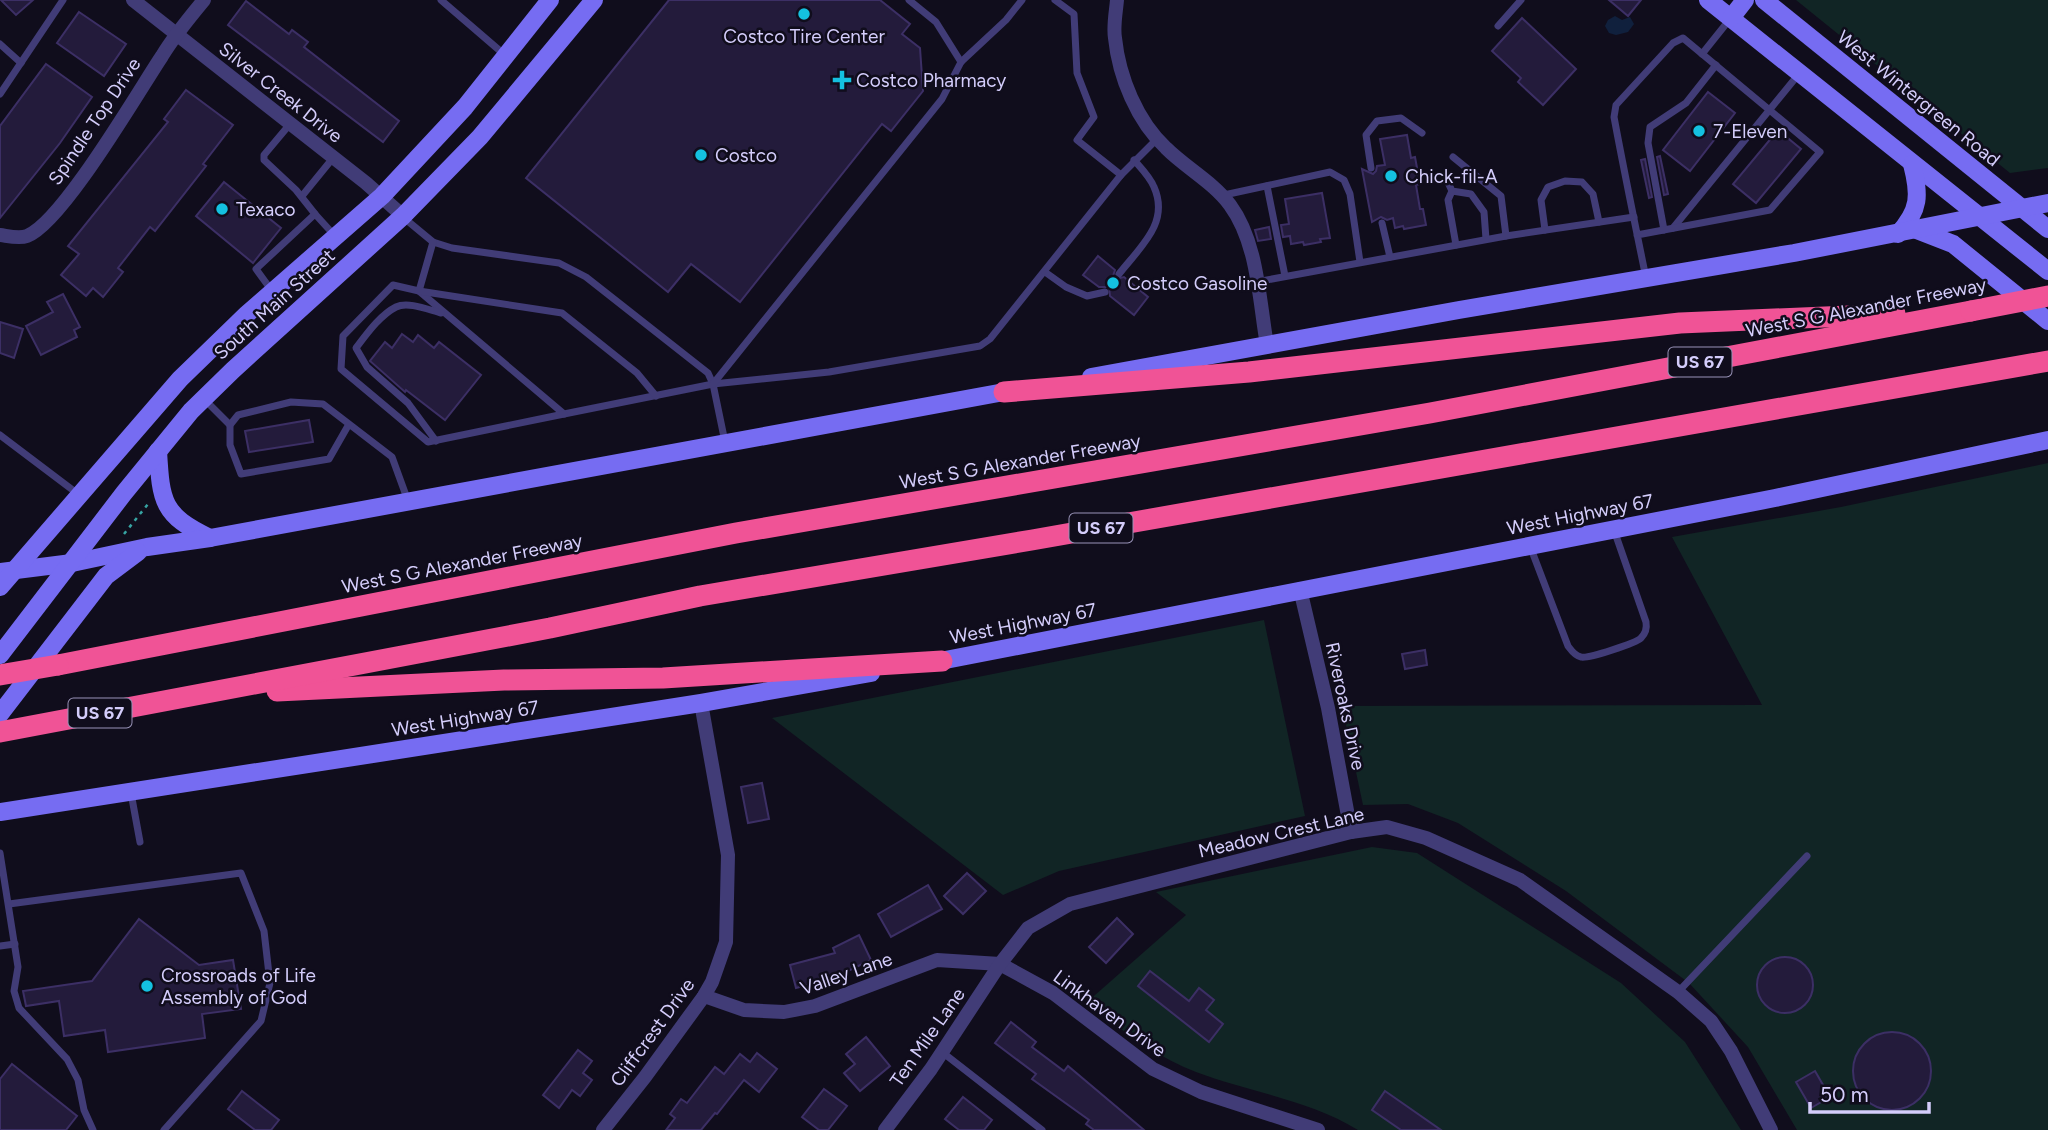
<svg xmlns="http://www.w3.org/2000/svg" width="2048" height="1130" viewBox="0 0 2048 1130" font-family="Figtree,sans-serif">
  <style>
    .green { fill: #112525 }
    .water { fill: #10203d }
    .building { fill: #231b3b; stroke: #3c2f65; stroke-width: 2 }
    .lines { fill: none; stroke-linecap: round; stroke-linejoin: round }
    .path { stroke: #37a4a3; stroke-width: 2.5; stroke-dasharray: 3.5 5; stroke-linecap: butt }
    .lane { stroke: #413c77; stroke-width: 7 }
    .street { stroke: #413c77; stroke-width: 14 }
    .secondary { stroke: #766cf2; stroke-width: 18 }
    .highway { stroke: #f05396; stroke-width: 21 }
    .highway-bridge { stroke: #f05396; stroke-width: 21 }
    .poi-dot { fill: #14c1e0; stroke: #100d1c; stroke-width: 2.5 }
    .labels { text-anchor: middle; stroke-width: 5; stroke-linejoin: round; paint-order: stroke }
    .shield { fill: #100d1c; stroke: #9993b8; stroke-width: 2 }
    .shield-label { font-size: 18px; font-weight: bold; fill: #d4cdfb }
    .poi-label { font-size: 19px; fill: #d4cdfb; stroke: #100d1c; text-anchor: start }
    .street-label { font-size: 19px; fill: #d4cdfb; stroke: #100d1c }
  </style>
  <rect width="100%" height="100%" fill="#100d1c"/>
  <g class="green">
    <path d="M1796 0H2048V168L2010 173Z"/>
    <path d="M2048 463V1130H1797L1748 1047 1689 983 1566 891 1458 823 1408 804 1363 805 1342 706 1762 705 1672 537 1841 507Z"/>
    <path d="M1264 620 1305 816 1059 871 1003 895 772 718Z"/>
    <path d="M1372 847 1417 853 1621 983 1685 1042 1741 1130H1358C1310 1100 1249 1092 1196 1072 1155 1056 1120 1029 1086 1003L1186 915 1156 892Z"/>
  </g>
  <path class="water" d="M1615 16 1622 20 1630 17 1634 24 1628 32 1616 35 1609 33 1605 26 1608 20Z"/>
  <g class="building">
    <path d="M1 0H33L16 15Z"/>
    <path d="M669 0H880L910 24 902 34 920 48 923 91 891 131 882 124 740 302 691 264 668 292 526 178Z"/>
    <path d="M1609 0H1641L1628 16Z"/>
    <path d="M246 1 289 34 292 30 308 42 304 47 399 121 383 142 228 25Z"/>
    <path d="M79 12 126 44 104 76 57 43Z"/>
    <path d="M1522 18 1576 69 1543 105 1518 82 1521 78 1492 51Z"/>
    <path d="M46 64 92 97 60 143 0 218V126Z"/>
    <path d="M186 90 233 125 203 164 206 166 155 231 150 227 118 268 123 272 103 297 93 288 86 296 61 275 79 254 68 246 168 122 164 119Z"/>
    <path d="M1708 92 1735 113 1690 171 1663 150Z"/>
    <path d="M1778 130 1801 149 1756 203 1733 184Z"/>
    <path d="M1407 135 1411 158 1415 157 1420 184 1416 185 1420 209H1423L1426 225 1404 229 1403 226 1395 228 1393 218 1387 220 1381 217 1372 222 1362 169 1373 174 1376 171 1377 166 1385 165 1380 139Z"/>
    <path d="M1660 156 1668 194 1664 195 1657 157Z"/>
    <path d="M1645 159 1652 197 1649 198 1641 160Z"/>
    <path d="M224 182 281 228 253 263 196 216Z"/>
    <path d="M1322 193 1330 238 1320 239 1321 242 1304 245 1303 242 1291 244 1290 236 1283 237 1281 225 1289 224 1285 199Z"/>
    <path d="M1269 227 1271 239 1258 241 1255 230Z"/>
    <path d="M1098 256 1115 270 1113 276 1116 279 1124 277 1148 297 1134 315 1110 296 1109 287H1099L1083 275Z"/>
    <path d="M63 294 80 327 74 330 77 337 41 355 26 326 53 312 47 302Z"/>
    <path d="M0 322 23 329 14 358 0 353Z"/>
    <path d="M402 334 413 342 418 335 434 348 439 342 481 375 445 420 406 390 405 392 370 361 385 342 392 348Z"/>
    <path d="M309 420 313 442 249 452 245 431Z"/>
    <path d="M1425 650 1427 665 1405 669 1402 654Z"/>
    <path d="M762 783 769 819 748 823 741 787Z"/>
    <path d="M967 873 986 891 963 914 944 896Z"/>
    <path d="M928 885 942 909 891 937 878 914Z"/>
    <path d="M1117 918 1133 934 1106 963 1089 947Z"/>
    <path d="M139 919 199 965 233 960 241 1009 202 1014 205 1038 108 1052 105 1030 64 1036 59 1001 26 1006 23 991 92 981Z"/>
    <path d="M859 935 871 960 833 978 796 988 790 965 835 953 833 948Z"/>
    <circle cx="1785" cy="985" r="28"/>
    <path d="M1150 971 1189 1001 1199 988 1214 1000 1206 1010 1223 1024 1209 1042 1138 986Z"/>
    <path d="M1011 1022 1036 1042 1032 1047 1064 1071 1068 1066 1144 1130H1094L1086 1124 1089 1120 1032 1079 1036 1074 995 1043Z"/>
    <circle cx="1892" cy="1071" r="39"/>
    <path d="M866 1037 890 1066 860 1091 844 1073 855 1064 846 1054Z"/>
    <path d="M578 1050 592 1061 583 1073 592 1080 580 1096 572 1090 559 1108 543 1095Z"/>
    <path d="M757 1053 777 1069 759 1092 744 1080 717 1114 715 1113 701 1130H666L675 1118 670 1114 681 1099 687 1103 715 1067 724 1074 740 1054 750 1062Z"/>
    <path d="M12 1064 77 1116 66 1130H0V1079Z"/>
    <path d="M1815 1071 1830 1097 1811 1108 1796 1082Z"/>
    <path d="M824 1089 847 1106 828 1130H819L802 1117Z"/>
    <path d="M242 1091 279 1120 271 1130H255L228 1109Z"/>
    <path d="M1385 1091 1441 1130H1401L1372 1110Z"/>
    <path d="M963 1097 992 1120 984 1130H959L945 1119Z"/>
  </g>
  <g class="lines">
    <path class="path" d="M124 534 148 504"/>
    <g class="lane">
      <path d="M441 0 506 56"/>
      <path d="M909 0 936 22 961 62"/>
      <path d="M1055 0 1074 14 1077 73 1094 117 1077 140 1121 175"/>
      <path d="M1498 26 1521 0"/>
      <path d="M0 44 21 63"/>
      <path d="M1702 54 1730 19"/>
      <path d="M0 94 63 0"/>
      <path d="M290 124 264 155V160L296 190 315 214"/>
      <path d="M1453 157 1501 196 1506 236"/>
      <path d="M1371 168 1366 135 1377 121 1401 118 1422 133"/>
      <path d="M1445 176 1452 191 1471 194 1484 212 1486 239"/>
      <path d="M1267 186 1285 276"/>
      <path d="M1452 191 1448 200 1456 245"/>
      <path d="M1224 195 1330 172 1344 180 1350 194 1360 262"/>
      <path d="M302 196 333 158"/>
      <path d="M404 218 433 242 452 248 559 263 586 277 708 373 713 384 725 442"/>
      <path d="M1382 223 1390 257"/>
      <path d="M1673 228 1798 75"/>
      <path d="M1545 230 1541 200 1548 187 1565 181 1582 182 1593 194 1599 222"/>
      <path d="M1664 230 1648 143 1650 127 1686 103 1716 65"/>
      <path d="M1637 235 1770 210 1820 152 1683 38 1673 43 1616 105 1614 117C1624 171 1635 224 1646 278"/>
      <path d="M433 242 419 291 564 414 713 384 829 372 980 346 990 339 1121 175 1157 139"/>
      <path d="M1045 272 1066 287 1087 296 1105 292"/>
      <path d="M1119 274C1140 247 1170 223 1154 187 1150 177 1141 168 1134 160"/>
      <path d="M1256 282 1506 236 1634 217"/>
      <path d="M272 291 256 269 315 214 335 236"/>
      <path d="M713 384 942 99 961 62 1006 20 1022 0"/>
      <path d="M204 399 230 425"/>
      <path d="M564 414 428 442 341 369 343 336 393 285 419 291 562 313 637 373 656 396"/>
      <path d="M349 424 329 459 241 474 230 445V425L238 415 291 402 323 404 392 457 408 501"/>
      <path d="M0 435 78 494"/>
      <path d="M436 441 408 403 367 367 356 348C366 335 380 315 396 307 408 301 429 310 441 313"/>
      <path d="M1530 546 1568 646C1571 650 1575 656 1581 657 1588 659 1636 643 1641 638 1646 633 1647 628 1646 622L1614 530"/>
      <path d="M131 793 140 842"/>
      <path d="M0 853 18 967 14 991 19 1008 67 1059 78 1080 84 1110 93 1130"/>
      <path d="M9 904 241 873 264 931 270 983 261 1021 164 1130"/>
      <path d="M0 946 15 944"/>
      <path d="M1678 992 1807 856"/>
      <path d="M942 1052 1042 1130"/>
    </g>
    <g class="street">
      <path d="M133 0 366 183 403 216"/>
      <path d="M1117 0C1116 12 1113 26 1115 38 1119 77 1137 121 1166 148 1186 168 1213 182 1230 205 1258 243 1259 300 1267 345"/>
      <path d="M0 235C8 236 19 239 27 236 62 223 138 92 162 56 174 36 189 18 204 0"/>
      <path d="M1300 589 1328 708 1351 832"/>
      <path d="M704 996 744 1010 784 1012 815 1006 937 960 1000 964 1053 993 1153 1069 1201 1092 1318 1130"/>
      <path d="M603 1130 645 1077 704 996 712 982 726 942 728 855 701 703"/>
      <path d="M885 1130 931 1069 1000 964 1028 928 1070 904 1351 832 1387 827 1426 838 1520 880 1678 992 1711 1021 1731 1051 1771 1130"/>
    </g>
    <g class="secondary">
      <path d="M1708 0 2048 271"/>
      <path d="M1764 0 2048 229"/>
      <path d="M1731 18 1745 0"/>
      <path d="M1917 230 1953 244 2048 321"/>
      <path d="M1898 234C1920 210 1920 195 1912 164"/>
      <path d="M1091 377 1459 310 1794 253 2048 203"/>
      <path d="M158 451C161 502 162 515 210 538"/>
      <path d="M0 572 72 563 147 547 210 538 1015 390"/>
      <path d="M0 587 180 379 247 314 382 196 465 107 550 0"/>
      <path d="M0 655 124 493 191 411 233 370 403 216 480 137 594 0"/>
      <path d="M930 663 1775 498 2048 440"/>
      <path d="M0 714 106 576 138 552"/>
      <path d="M0 812 701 703 871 673"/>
    </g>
    <g class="highway">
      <path d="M1004 392 1249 372 1680 323 1895 314"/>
      <path d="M58 665 736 533 1430 413 1971 311"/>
      <path d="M277 691 504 680 663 678 942 661"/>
      <path d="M0 732 550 628 700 596 1032 540 2048 361"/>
    </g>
    <g class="highway-bridge">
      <path d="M1971 311 2048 296"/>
      <path d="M0 675 58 665"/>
    </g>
  </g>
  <g class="poi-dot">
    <circle cx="804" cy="14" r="7"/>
    <path d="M838.5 69.5h7v7h7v7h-7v7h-7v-7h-7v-7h7z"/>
    <circle cx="1699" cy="131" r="7"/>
    <circle cx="701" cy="155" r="7"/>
    <circle cx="1391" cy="176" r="7"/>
    <circle cx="222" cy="209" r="7"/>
    <circle cx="1113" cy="283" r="7"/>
    <circle cx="147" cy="986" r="7"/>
  </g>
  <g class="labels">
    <g class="shield">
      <rect x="1668.5" y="347.5" width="63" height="29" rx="5"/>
      <rect x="1069.5" y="513.5" width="63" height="29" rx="5"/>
      <rect x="68.5" y="698.5" width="63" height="29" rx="5"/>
    </g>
    <g class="shield-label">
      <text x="1700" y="368">US 67</text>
      <text x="1101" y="534">US 67</text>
      <text x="100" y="719">US 67</text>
    </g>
    <g class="poi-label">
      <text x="804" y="43" text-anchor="middle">Costco Tire Center</text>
      <text x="856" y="87">Costco Pharmacy</text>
      <text x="1713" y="138">7-Eleven</text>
      <text x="715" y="162">Costco</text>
      <text x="1405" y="183">Chick-fil-A</text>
      <text x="236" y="216">Texaco</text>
      <text x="1127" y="290">Costco Gasoline</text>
      <text x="161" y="982">Crossroads of Life<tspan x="161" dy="22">Assembly of God</tspan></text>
    </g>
    <g class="street-label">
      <text transform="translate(281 92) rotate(38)" y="7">Silver Creek Drive</text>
      <text transform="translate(1919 98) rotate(39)" y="7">West Wintergreen Road</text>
      <text transform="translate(94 121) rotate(-56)" y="7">Spindle Top Drive</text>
      <text transform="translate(274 304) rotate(-42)" y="7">South Main Street</text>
      <text transform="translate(1866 307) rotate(-11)" y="7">West S G Alexander Freeway</text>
      <text transform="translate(1020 461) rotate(-10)" y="7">West S G Alexander Freeway</text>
      <text transform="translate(1580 514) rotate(-11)" y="7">West Highway 67</text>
      <text transform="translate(462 563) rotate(-11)" y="7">West S G Alexander Freeway</text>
      <text transform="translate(1023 623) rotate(-11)" y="7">West Highway 67</text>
      <text transform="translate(1346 706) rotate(78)" y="7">Riveroaks Drive</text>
      <text transform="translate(465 718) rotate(-9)" y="7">West Highway 67</text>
      <text transform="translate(1281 832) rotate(-13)" y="7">Meadow Crest Lane</text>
      <text transform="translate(846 973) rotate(-19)" y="7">Valley Lane</text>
      <text transform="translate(1110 1013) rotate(36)" y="7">Linkhaven Drive</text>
      <text transform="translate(652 1032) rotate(-54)" y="7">Cliffcrest Drive</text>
      <text transform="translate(927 1037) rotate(-55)" y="7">Ten Mile Lane</text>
    </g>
  </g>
  <path d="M1810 1102v10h119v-10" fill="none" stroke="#d4cdfb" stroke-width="3.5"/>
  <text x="1820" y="1102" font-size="21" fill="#d4cdfb" stroke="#100d1c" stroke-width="5" paint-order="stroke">50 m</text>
</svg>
